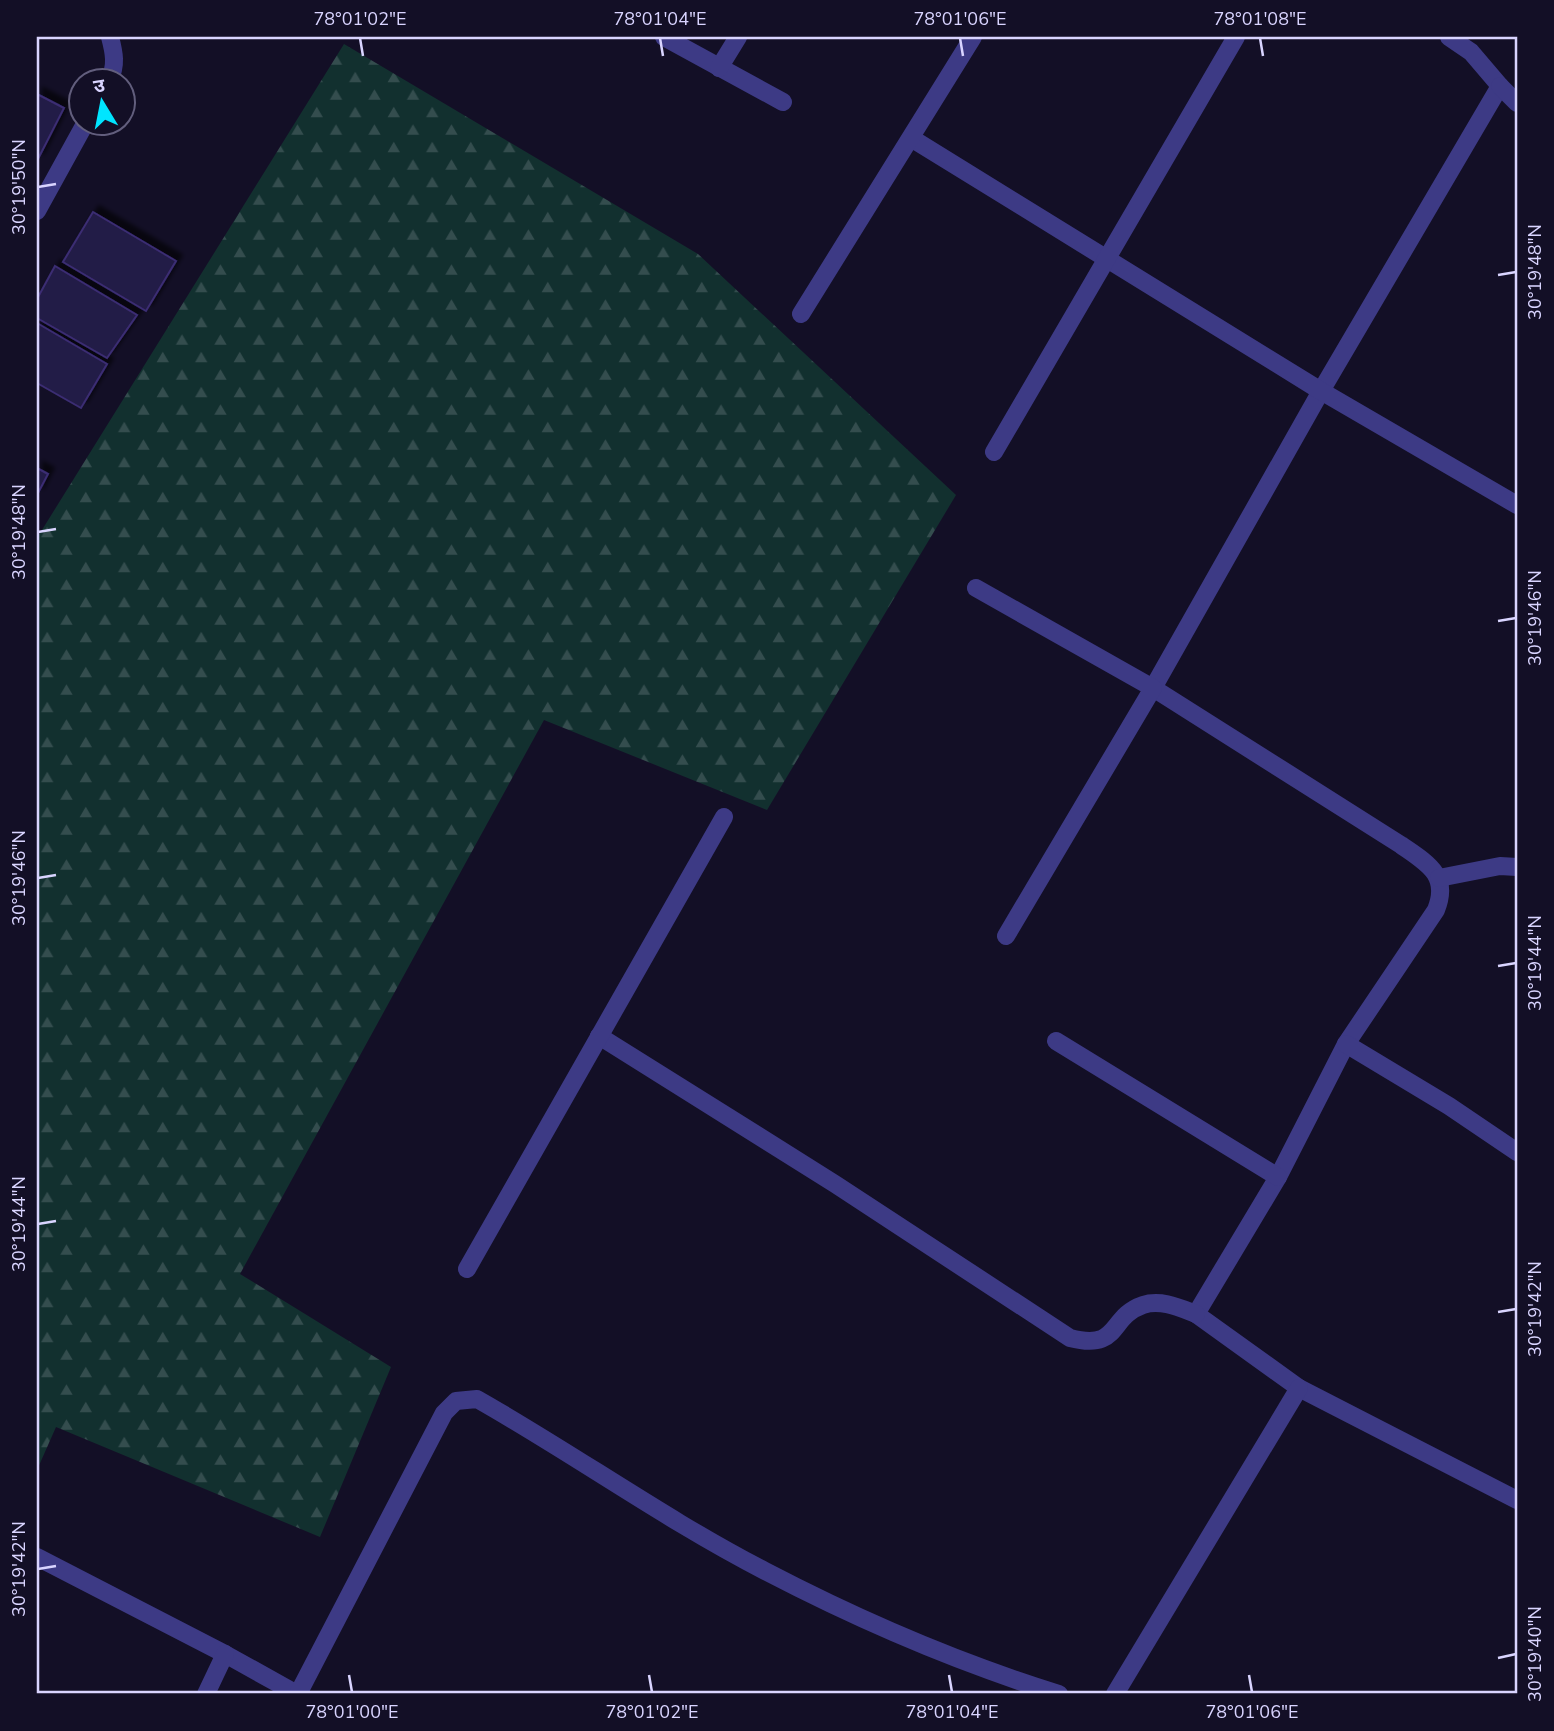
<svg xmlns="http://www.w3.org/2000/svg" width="1554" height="1731" viewBox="0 0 1554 1731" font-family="'Nunito Sans','Noto Sans Devanagari',sans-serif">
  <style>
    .forest { fill: url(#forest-firs) }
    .building { fill: #241b47; stroke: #3b2d73; stroke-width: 2; filter: url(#shadow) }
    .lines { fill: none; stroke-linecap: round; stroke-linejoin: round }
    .street { stroke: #3d3a85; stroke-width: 18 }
    .ticks { fill: none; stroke: #d9d4ff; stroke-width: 2.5 }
    .neatline { fill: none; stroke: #d9d4ff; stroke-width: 2.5 }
    .ticks-label { font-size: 18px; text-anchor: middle; fill: #d9d4ff }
  </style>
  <defs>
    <pattern id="forest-firs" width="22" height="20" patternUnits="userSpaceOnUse" patternTransform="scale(1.75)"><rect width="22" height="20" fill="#12302f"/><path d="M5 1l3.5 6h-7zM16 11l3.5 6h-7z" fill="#344d4e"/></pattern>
    <filter id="shadow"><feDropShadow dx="6" dy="-6" stdDeviation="2" flood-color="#0009"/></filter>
  </defs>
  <rect width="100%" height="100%" fill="#130f26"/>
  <path class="forest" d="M344 44 698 254 956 495 767 810 544 720 240 1274 391 1367 320 1537 56 1427 37 1470V538Z"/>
  <g class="building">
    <path d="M37 94 64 108 37 161Z"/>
    <path d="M93 212 176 261 146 311 63 262Z"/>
    <path d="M55 266 137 315 107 358 37 318V299Z"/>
    <path d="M37 323 107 364 81 408 37 383Z"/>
    <path d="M37 468 48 474 37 495Z"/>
  </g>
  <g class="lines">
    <g class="street">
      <path d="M664 37 783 102"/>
      <path d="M1449 37 1471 52 1500 86 1321 391 1153 688 1401 845C1427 863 1450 875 1436 910L1346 1044 1278 1177 1196 1314 1299 1388 1517 1500"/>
      <path d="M719 68 738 37"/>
      <path d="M109 80C117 66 114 52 110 37"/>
      <path d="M1500 86 1517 103"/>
      <path d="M911 138 1321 391 1517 505"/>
      <path d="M37 211 86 122"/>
      <path d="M801 314 973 37"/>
      <path d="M994 452 1236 37"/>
      <path d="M976 588 1153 688 1006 936"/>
      <path d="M1439 878 1500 866 1517 867"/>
      <path d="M599 1036 835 1184 1070 1338C1121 1351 1108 1317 1143 1305 1161 1299 1180 1308 1196 1314"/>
      <path d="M1056 1041 1278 1177"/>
      <path d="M1346 1044 1449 1106 1517 1152"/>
      <path d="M467 1269 724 817"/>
      <path d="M37 1557 225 1654 297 1694"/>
      <path d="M206 1694 225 1654"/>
      <path d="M298 1694 444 1413 456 1401 477 1399C574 1454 666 1520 765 1571 859 1620 959 1663 1059 1694"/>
      <path d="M1115 1694 1299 1388"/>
    </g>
  </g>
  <path class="ticks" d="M360 38 363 56M660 38 663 56M960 38 963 56M1260 38 1263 56M38 187 56 184M1498 275 1516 272M38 532 56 529M1498 621 1516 618M38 878 56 875M1498 966 1516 963M38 1224 56 1221M1498 1312 1516 1309M38 1569 56 1566M1498 1658 1516 1654M349 1675 352 1692M649 1675 652 1692M949 1675 952 1692M1249 1675 1252 1692"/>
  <rect width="1554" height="1731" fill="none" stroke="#130f26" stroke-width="77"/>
  <g transform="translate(102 102) rotate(350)"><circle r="33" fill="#130f26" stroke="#625e7d" stroke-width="2"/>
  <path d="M0-5L12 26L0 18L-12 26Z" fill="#00e5ff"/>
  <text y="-10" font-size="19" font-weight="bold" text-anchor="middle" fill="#d9d4ff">उ</text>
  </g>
  <rect x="38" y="38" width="1478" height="1654" class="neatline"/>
  <g class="ticks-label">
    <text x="360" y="25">78°01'02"E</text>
    <text x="660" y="25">78°01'04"E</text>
    <text x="960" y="25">78°01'06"E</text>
    <text x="1260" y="25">78°01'08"E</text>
    <text transform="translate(19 187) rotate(-90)" y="6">30°19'50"N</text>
    <text transform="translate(1535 272) rotate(-90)" y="6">30°19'48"N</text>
    <text transform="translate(19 532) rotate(-90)" y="6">30°19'48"N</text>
    <text transform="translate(1535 618) rotate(-90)" y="6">30°19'46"N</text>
    <text transform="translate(19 878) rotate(-90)" y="6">30°19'46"N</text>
    <text transform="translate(1535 963) rotate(-90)" y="6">30°19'44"N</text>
    <text transform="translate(19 1224) rotate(-90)" y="6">30°19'44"N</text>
    <text transform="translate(1535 1309) rotate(-90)" y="6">30°19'42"N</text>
    <text transform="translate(19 1569) rotate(-90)" y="6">30°19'42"N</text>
    <text transform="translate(1535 1654) rotate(-90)" y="6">30°19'40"N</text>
    <text x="352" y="1718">78°01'00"E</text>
    <text x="652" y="1718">78°01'02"E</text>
    <text x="952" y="1718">78°01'04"E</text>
    <text x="1252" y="1718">78°01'06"E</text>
  </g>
</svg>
